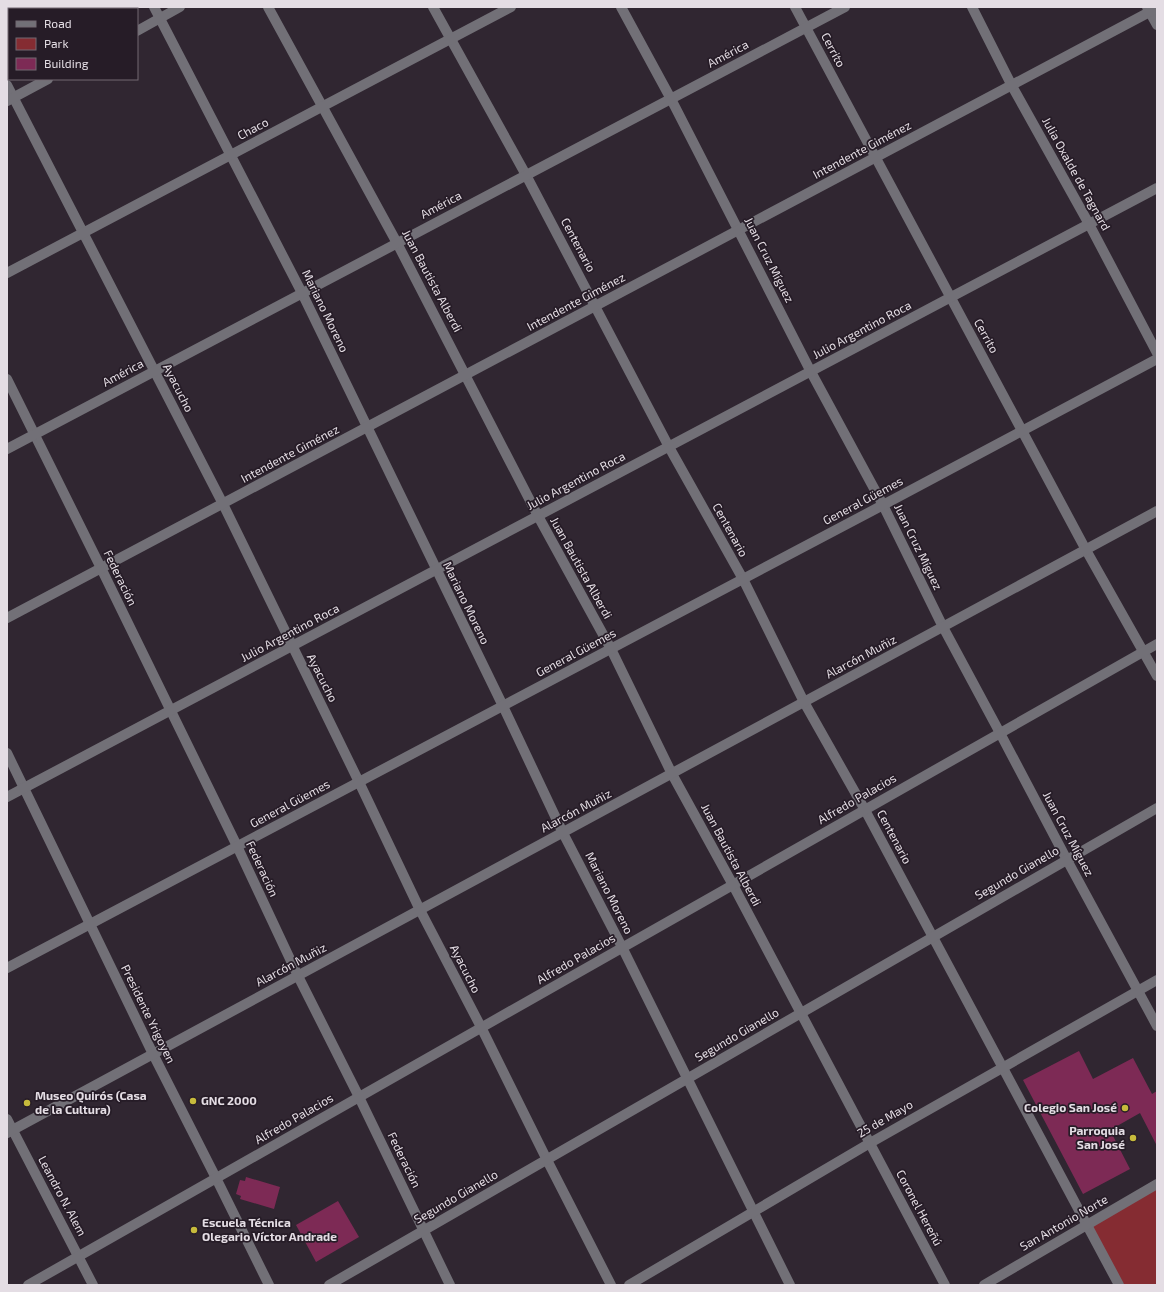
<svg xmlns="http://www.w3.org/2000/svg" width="1164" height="1292" viewBox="0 0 1164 1292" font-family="'Exo 2',sans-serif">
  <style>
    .green { fill: #852c32 }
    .building { fill: #7d2a55 }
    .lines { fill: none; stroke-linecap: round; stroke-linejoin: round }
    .minor { stroke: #727077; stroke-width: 10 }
    .poi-dot { fill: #c7bb3c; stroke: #261c27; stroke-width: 1.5 }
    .labels { text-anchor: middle; stroke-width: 3.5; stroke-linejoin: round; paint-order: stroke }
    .street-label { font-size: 12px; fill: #e4dde4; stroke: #261c27 }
    .poi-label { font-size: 12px; font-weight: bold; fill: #e4dde4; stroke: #261c27; text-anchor: start }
  </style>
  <rect width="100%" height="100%" fill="#302631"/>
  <path class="green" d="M1157 1184V1285H1119L1087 1224Z"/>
  <g class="building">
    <path d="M1079 1051 1093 1079 1133 1058 1152 1094 1157 1091V1146L1140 1113 1110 1130 1130 1169 1083 1194 1023 1080Z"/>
    <path d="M246 1177 280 1187 274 1209 240 1199 241 1196 236 1194 240 1180 245 1181Z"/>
    <path d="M338 1201 359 1237 316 1262 296 1225Z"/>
  </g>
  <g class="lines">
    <g class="minor">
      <path d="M154 7 302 293 503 706 563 833 622 947 790 1285"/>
      <path d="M268 7 397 243 538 516 611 649 672 774 733 885 945 1285"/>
      <path d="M433 7 526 175 669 447 743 579 804 702 865 810 1119 1285"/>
      <path d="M621 7 671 99 811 372 883 505 943 627 1000 733 1067 860 1157 1026"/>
      <path d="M795 7 1086 550 1157 676"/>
      <path d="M972 7 1012 86 1089 224 1157 353"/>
      <path d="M1147 7 1157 25"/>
      <path d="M137 31 180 7"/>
      <path d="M7 85 223 504 359 782 420 910 481 1027 547 1160 611 1285"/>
      <path d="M7 101 48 79"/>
      <path d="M7 273 511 7"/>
      <path d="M7 379 101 568 237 846 298 976 359 1097 450 1285"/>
      <path d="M7 449 845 7"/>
      <path d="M7 618 1157 8"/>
      <path d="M7 753 153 1054 216 1178 269 1285"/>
      <path d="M7 797 1157 188"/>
      <path d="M7 968 883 505 1157 359"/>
      <path d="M7 1119 93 1285"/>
      <path d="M7 1133 1157 511"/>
      <path d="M28 1285 1157 644"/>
      <path d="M329 1285 1157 808"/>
      <path d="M629 1285 870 1143 1157 980"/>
      <path d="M984 1285 1157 1184"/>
    </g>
  </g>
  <g class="poi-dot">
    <circle cx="193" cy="1101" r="4"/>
    <circle cx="27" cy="1103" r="4"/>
    <circle cx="1125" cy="1108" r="4"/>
    <circle cx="1133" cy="1138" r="4"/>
    <circle cx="194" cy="1230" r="4"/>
  </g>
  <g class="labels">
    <g class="street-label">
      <text transform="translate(833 50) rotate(62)" y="4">Cerrito</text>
      <text transform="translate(728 54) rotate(-28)" y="4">América</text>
      <text transform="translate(253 129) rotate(-28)" y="4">Chaco</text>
      <text transform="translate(862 150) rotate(-28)" y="4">Intendente Giménez</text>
      <text transform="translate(1076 174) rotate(61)" y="4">Julia Oxalde de Tagnard</text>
      <text transform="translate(441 205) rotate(-28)" y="4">América</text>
      <text transform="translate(578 245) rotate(62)" y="4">Centenario</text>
      <text transform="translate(769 260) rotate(63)" y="4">Juan Cruz Míguez</text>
      <text transform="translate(432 281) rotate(62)" y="4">Juan Bautista Alberdi</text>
      <text transform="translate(576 302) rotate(-28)" y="4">Intendente Giménez</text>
      <text transform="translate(325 311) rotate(64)" y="4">Mariano Moreno</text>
      <text transform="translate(862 330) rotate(-28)" y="4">Julio Argentino Roca</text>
      <text transform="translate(986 336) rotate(61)" y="4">Cerrito</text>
      <text transform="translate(123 373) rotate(-28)" y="4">América</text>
      <text transform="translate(178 388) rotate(63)" y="4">Ayacucho</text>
      <text transform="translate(290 454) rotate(-28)" y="4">Intendente Giménez</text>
      <text transform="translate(576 481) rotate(-28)" y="4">Julio Argentino Roca</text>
      <text transform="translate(863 501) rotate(-28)" y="4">General Güemes</text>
      <text transform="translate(730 530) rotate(61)" y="4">Centenario</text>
      <text transform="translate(918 547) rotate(64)" y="4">Juan Cruz Míguez</text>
      <text transform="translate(581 568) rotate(61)" y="4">Juan Bautista Alberdi</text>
      <text transform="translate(120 578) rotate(64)" y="4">Federación</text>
      <text transform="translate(466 603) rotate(64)" y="4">Mariano Moreno</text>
      <text transform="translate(290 633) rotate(-28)" y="4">Julio Argentino Roca</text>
      <text transform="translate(576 653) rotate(-28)" y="4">General Güemes</text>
      <text transform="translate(861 657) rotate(-28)" y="4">Alarcón Muñiz</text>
      <text transform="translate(322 678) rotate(63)" y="4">Ayacucho</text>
      <text transform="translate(857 799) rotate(-30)" y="4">Alfredo Palacios</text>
      <text transform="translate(290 804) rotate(-28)" y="4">General Güemes</text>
      <text transform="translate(576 811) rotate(-28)" y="4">Alarcón Muñiz</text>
      <text transform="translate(1068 834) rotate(62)" y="4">Juan Cruz Míguez</text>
      <text transform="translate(894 837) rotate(62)" y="4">Centenario</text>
      <text transform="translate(731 855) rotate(62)" y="4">Juan Bautista Alberdi</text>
      <text transform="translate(262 869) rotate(65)" y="4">Federación</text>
      <text transform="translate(1017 873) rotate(-30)" y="4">Segundo Gianello</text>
      <text transform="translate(609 893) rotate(63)" y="4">Mariano Moreno</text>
      <text transform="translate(576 959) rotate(-30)" y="4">Alfredo Palacios</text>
      <text transform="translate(291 965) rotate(-28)" y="4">Alarcón Muñiz</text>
      <text transform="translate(465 969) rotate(63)" y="4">Ayacucho</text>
      <text transform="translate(148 1014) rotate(64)" y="4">Presidente Yrigoyen</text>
      <text transform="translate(737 1035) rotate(-30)" y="4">Segundo Gianello</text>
      <text transform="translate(294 1119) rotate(-30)" y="4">Alfredo Palacios</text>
      <text transform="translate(885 1119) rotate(-30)" y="4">25 de Mayo</text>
      <text transform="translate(404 1160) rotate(64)" y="4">Federación</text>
      <text transform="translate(62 1196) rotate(62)" y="4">Leandro N. Alem</text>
      <text transform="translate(456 1197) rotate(-30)" y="4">Segundo Gianello</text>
      <text transform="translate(919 1208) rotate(62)" y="4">Coronel Hereñú</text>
      <text transform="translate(1064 1223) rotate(-30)" y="4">San Antonio Norte</text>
    </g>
    <g class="poi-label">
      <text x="35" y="1100">Museo Quirós (Casa<tspan x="35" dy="14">de la Cultura)</tspan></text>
      <text x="201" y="1105">GNC 2000</text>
      <text x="1117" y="1112" text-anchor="end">Colegio San José</text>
      <text x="1125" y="1135" text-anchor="end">Parroquia<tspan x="1125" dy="14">San José</tspan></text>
      <text x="202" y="1227">Escuela Técnica<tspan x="202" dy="14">Olegario Víctor Andrade</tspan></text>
    </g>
  </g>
  <rect width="1164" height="1292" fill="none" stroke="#e4dde4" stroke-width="16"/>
  <rect x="8" y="8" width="130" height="72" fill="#261c27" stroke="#726973"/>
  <rect x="16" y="21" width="20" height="6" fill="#727077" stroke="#726973"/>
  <text x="44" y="28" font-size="12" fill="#e4dde4">Road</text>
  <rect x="16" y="38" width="20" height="12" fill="#852c32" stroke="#726973"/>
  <text x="44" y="48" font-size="12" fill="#e4dde4">Park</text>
  <rect x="16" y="58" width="20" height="12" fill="#7d2a55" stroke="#726973"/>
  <text x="44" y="68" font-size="12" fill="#e4dde4">Building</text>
</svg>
